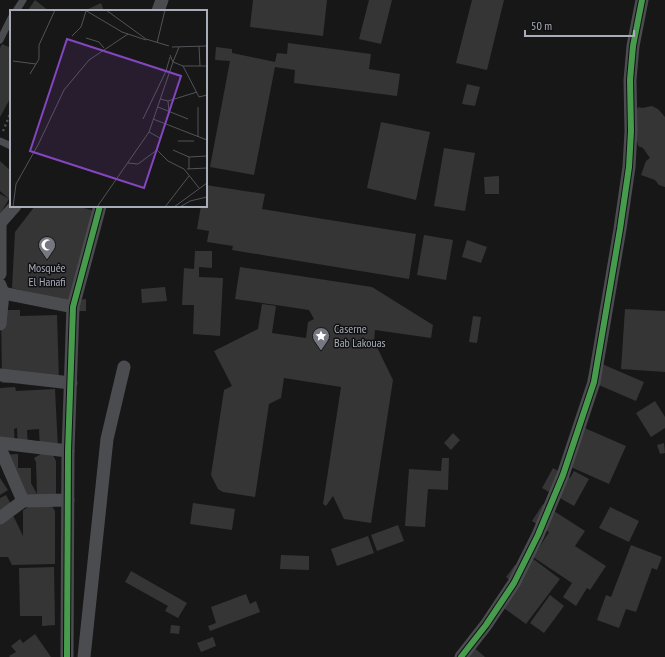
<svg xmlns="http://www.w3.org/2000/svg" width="665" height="657" viewBox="0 0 665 657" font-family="'PT Sans Narrow',sans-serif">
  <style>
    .building { fill: #353536 }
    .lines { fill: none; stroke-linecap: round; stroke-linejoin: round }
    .path { stroke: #4d4e52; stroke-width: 2.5; stroke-dasharray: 2 3; stroke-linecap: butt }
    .service { stroke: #4b4c50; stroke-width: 7 }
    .minor { stroke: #4b4c50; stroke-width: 13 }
    .cycleway-casing { stroke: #111113; stroke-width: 8 }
    .cycleway { stroke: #469c4c; stroke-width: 6 }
    .labels { text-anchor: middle; stroke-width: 3; stroke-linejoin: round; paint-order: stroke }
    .poi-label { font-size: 12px; fill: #a8adb8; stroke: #111113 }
    .inset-road { fill: none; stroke: #515357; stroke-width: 1 }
    .view { fill: #8446be; fill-opacity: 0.15; stroke: #8446be; stroke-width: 2 }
    .inset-edge { fill: none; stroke: #a8adb8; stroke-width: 2 }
  </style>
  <rect width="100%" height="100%" fill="#171717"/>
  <g class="building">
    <path d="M35 0 49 11 28 10Z"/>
    <path d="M253 0H327L323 36 250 27Z"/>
    <path d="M369 0H392L381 44 359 39Z"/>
    <path d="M472 0H504L487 70 456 63Z"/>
    <path d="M101 3 104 11H84Z"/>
    <path d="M288 43 371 54 369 69 400 74 397 96 294 83 295 70 275 67 254 175 210 167 230 61 215 60 216 47 232 49V53L275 62 277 53 287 54Z"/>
    <path d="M2 44 11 48V97L0 117V48Z"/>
    <path d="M467 84 480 87 475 106 462 104Z"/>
    <path d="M652 106 658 109 665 117V187L659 185 655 180 641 175 646 161 650 158 643 148 638 146 631 113 639 107 642 108Z"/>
    <path d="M381 122 430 132 416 200 367 188Z"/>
    <path d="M444 148 475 153 465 211 434 206Z"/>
    <path d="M0 161 11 171V201L0 191Z"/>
    <path d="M499 176V194H485L484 177Z"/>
    <path d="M206 185 265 194 262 209 416 234 409 279 232 250 233 246 207 242 209 231 197 229 201 206H206Z"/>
    <path d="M0 194 9 199 0 214Z"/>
    <path d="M35 206H76L95 211 69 301 12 288 15 232Z"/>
    <path d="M424 235 453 240 446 280 417 275Z"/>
    <path d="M467 240 487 247 481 263 462 257Z"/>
    <path d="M195 251H212V268L199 267V277L223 278 220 336 193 334 194 305H182L184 268 194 269Z"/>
    <path d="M240 267 372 287 433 325 431 338 375 330 374 341 393 380 371 523 344 519 333 496 326 506 323 504 341 387 284 378 281 398 269 404 255 497 223 492 218 489 211 475 224 390 232 386 214 351 258 329 262 304 276 306 272 333 306 338 308 322 314 319 309 310 235 299Z"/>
    <path d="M165 287 167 301 142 303 141 289Z"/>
    <path d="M86 299V311H78L77 300Z"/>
    <path d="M625 309 665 311V372L621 369Z"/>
    <path d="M1 310H20V316L57 315 59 381 2 383Z"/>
    <path d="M473 316 481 317 477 343 469 342Z"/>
    <path d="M595 361 644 382 636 401 587 380Z"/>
    <path d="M15 387 16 391 55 389 58 449 40 450 39 429 27 430 28 448 18 449 17 428 14 429 15 447 0 448V388Z"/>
    <path d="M655 401 665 417V428L651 437 636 413Z"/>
    <path d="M580 426 626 446 609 484 564 464Z"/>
    <path d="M453 433 460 440 451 450 444 443Z"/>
    <path d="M664 443 665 453 660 454 657 445Z"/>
    <path d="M52 453 56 461V500L50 503 55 511V564L12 565 8 557H0V520L12 513 23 536V510L38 502H19L0 455 18 454V468H31V483L37 494 36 462 34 458 41 454Z"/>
    <path d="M442 458H449L448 490 428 489 425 527 405 526 409 469 441 471Z"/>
    <path d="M553 468 570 478 574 471 589 479 574 506 542 488Z"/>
    <path d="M0 478 8 490 0 495Z"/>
    <path d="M6 495 12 506 0 512V498Z"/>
    <path d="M193 503 235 509 232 530 190 524Z"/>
    <path d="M543 504 585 531 575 546 606 566 590 590 587 588 576 606 563 597 572 583 533 557 549 532 532 521Z"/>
    <path d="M610 507 639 521 629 542 599 528Z"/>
    <path d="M398 525 404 541 377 551 371 535Z"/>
    <path d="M368 536 374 553 337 566 331 549Z"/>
    <path d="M631 545 662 557 657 570 652 568 636 612 626 609 619 628 597 620 606 595 611 597Z"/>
    <path d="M281 555 309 556V570L280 569Z"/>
    <path d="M532 558 560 579 526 624 501 606 517 585 506 577 515 565 523 570Z"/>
    <path d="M54 567 55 625 42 626V616H20L19 568Z"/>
    <path d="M131 571 187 603 178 618 165 611 168 606 125 582Z"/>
    <path d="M246 594 250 604 256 601 260 612 210 631 208 626 216 623 211 607Z"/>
    <path d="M550 595 564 606 544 633 530 623Z"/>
    <path d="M171 625 180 626 179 634 170 633Z"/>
    <path d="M35 634 51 657H10L9 656 16 652 11 646 20 639 23 643Z"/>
    <path d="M213 637 216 646 201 652 197 643Z"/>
    <path d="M470 644 485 657H458Z"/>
  </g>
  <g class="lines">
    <path class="path" d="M3 131 11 112"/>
    <g class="service">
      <path d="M16 11 23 0"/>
      <path d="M0 40 11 18"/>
      <path d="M0 141 11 146"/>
    </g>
    <g class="minor">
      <path d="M158 11 162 0"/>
      <path d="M0 223 15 206"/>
      <path d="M0 274V223"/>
      <path d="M0 285 3 293 0 324"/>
      <path d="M3 293 73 307"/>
      <path d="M0 375 71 383"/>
      <path d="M0 443 68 451"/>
      <path d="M0 448 23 501"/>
      <path d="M0 518 23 501 68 500"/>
      <path d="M67 657 68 451 73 307 100 206"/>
      <path d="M84 657 107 439 124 367"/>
      <path d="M461 657 486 625 514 583 538 535 563 475 594 382 620 229 629 167 631 131 630 80 633 46 642 0"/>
    </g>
    <defs>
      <g id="cycleway">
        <path d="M67 657 68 451 73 307 100 206"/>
        <path d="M461 657 486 625 514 583 538 535 563 475 594 382 620 229 629 167 631 131 630 80 633 46 642 0"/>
      </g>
    </defs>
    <use href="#cycleway" class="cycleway-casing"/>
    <use href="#cycleway" class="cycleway"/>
  </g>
  <defs>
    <symbol id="mosque-pin" viewBox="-11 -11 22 30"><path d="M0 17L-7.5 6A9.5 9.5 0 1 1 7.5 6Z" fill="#757880" stroke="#111113"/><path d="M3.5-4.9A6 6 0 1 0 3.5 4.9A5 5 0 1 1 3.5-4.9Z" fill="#fff"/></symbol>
    <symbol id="sight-pin" viewBox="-11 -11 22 30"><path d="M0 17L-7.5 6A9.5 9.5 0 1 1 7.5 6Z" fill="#757880" stroke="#111113"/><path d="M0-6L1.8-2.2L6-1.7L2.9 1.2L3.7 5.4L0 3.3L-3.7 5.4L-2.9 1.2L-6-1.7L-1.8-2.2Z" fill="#fff"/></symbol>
  </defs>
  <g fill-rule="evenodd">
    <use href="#mosque-pin" x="37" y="235" width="20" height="27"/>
    <use href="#sight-pin" x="311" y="326" width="20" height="27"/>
  </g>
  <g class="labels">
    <g class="poi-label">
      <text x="47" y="272">Mosquée<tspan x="47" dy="14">El Hanafi</tspan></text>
      <text x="334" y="333" text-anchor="start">Caserne<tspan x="334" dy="14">Bab Lakouas</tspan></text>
    </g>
  </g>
  <g transform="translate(10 10)">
    <rect width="197" height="197" fill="#171717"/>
    <path class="inset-road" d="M75 0 112 22 136 30M96 0 136 29 159 36M62 26 71 17 76 1M76 28 89 32 94 38M147 33 155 0M189 36 190 56M162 37 197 36M169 37 163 52 173 56H197M3 51 26 54M173 56 189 87 197 85M20 64 29 49V35L45 0M150 89 158 91 187 82M148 97 178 109M188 97V127M133 109 156 61 160 47M143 109 197 130M139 122 150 128M168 131H184M147 140 159 102 158 91M163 140 179 147M118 153 128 154 147 140 158 151 174 159 189 178M177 159 197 158M179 159V147L197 146M3 197 6 174 28 135 54 80 79 50 118 24M87 197 139 122 163 52 160 45M155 197 179 166M164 197 197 173M170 197 180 191 197 187"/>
    <path class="view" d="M57 29 171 66 134 178 20 141Z"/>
    <rect width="197" height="197" class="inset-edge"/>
  </g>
  <path d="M525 30v6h109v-6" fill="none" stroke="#a8adb8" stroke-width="2"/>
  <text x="531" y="30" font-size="12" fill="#a8adb8" stroke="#111113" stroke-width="3" paint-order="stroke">50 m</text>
</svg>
